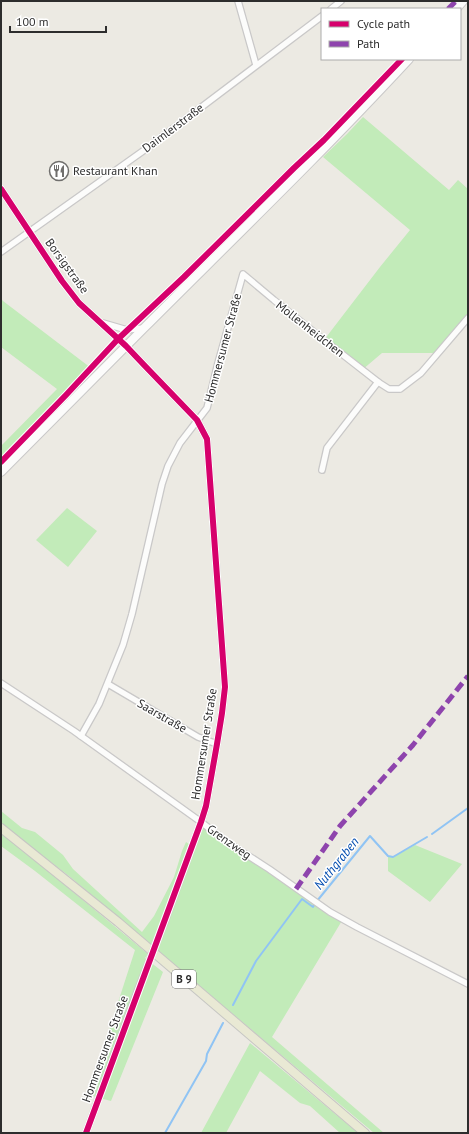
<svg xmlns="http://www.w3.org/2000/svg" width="469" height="1134" viewBox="0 0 469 1134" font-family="'PT Sans',sans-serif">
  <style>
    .green { fill: #c2ebb9 }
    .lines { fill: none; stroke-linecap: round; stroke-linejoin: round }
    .stream { stroke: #90c4f4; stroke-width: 2 }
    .minor-casing { stroke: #c9c8c8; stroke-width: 8 }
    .secondary-casing { stroke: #c9c8c8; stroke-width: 10 }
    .primary-casing { stroke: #c6c6c3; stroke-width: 10 }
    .minor { stroke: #fcfcfb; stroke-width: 5.5 }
    .secondary { stroke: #fcfcfb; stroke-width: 8 }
    .primary { stroke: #e9e9d4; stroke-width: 8 }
    .minor-bridge-casing { stroke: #c9c8c8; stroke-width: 8; stroke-linecap: butt }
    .minor-bridge { stroke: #fcfcfb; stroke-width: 5.5 }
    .quiet { stroke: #8e44ad; stroke-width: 5; stroke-dasharray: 10 5; stroke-linecap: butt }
    .cycleway-casing { stroke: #fff; stroke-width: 8 }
    .cycleway { stroke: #d6006c; stroke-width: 6 }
    .labels { text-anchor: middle; stroke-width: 3; stroke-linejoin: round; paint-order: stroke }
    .shield { fill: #fff; stroke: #6c6c6c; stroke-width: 1 }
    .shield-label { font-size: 11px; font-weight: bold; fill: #2d2d2d }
    .street-label { font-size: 12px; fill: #2d2d2d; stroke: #fff }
    .poi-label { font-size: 12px; fill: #2d2d2d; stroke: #fff; text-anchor: start }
    .water-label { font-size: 13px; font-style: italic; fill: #004baf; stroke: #fff }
  </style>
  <rect width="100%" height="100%" fill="#eceae3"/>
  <g class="green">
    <path d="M363 117 449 190 458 180 468 189V318L438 353H382L362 370 324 340 380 267 410 230 323 157 347 134Z"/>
    <path d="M1 298 3 301 91 368 1 462V446L57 389 1 347Z"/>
    <path d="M67 508 97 531 68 567 36 540Z"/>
    <path d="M1 811 22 828 35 832 63 855 73 869 142 932 154 916 174 877 182 851 186 842 192 846 201 822 343 919 272 1037 384 1133H374L69 876 1 824Z"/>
    <path d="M1 832 148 954 145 958 163 972 111 1101 88 1095 135 950 35 871 1 846Z"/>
    <path d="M415 845 462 864 430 902 388 871V856L393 857Z"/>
    <path d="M250 1043 358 1133H340L310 1106 300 1103 260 1071 226 1133H201Z"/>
  </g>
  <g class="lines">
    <g class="stream">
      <path d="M432 834 468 808"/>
      <path d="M317 901 370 836 388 856 393 857 427 837"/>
      <path d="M233 1005 256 961 302 899 313 907 314 905"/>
      <path d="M165 1133 206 1061 207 1054 223 1023"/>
    </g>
    <defs>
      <g id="minor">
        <path d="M238 1 256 65"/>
        <path d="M331 9 341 1"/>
        <path d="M1 189 62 281 79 303 126 346 145 366 197 420 207 439 225 687 222 713 217 744 206 806 201 822 165 921"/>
        <path d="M1 252 150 146 322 16"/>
        <path d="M103 323 127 330 144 328"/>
        <path d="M322 470 327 448 378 382"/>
        <path d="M1 683 74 731 201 822 227 842 269 869 330 912 357 927 468 984"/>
        <path d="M108 684 198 737 217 744"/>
        <path d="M81 736 99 704 123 645 132 614 162 484 168 466 180 443 207 408 218 363 243 274 274 300 324 340 378 382 389 389H400L421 373 468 318"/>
        <path d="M86 1133 137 992"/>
      </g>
      <g id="secondary">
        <path d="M456 9 463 1"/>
        <path d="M1 472C49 424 96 376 144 328 233 239 323 152 409 59"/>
      </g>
      <path id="primary" d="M1 828 118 922 365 1133"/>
    </defs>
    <use href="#minor" class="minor-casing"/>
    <use href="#secondary" class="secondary-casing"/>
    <use href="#primary" class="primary-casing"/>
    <use href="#minor" class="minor"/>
    <use href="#secondary" class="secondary"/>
    <use href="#primary" class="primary"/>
    <defs>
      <path id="minor-bridge" d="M137 992 165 921"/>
    </defs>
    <use href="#minor-bridge" class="minor-bridge-casing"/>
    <use href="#minor-bridge" class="minor-bridge"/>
    <g class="quiet">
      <path d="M448 9 456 1"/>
      <path d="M296 889 340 826 413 745 468 676"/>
    </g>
    <defs>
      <g id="cycleway">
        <path d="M1 189 62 281 79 303 126 346 145 366 197 420 207 439 225 687 222 713 217 744 206 806 201 822C163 926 124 1029 86 1133"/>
        <path d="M1 462 66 395 118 339 184 277 294 168 324 140 402 59"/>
      </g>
    </defs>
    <use href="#cycleway" class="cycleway-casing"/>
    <use href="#cycleway" class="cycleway"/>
  </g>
  <defs>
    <symbol id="restaurant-ring" viewBox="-11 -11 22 22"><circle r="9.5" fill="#fff" stroke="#706f6d" stroke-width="1.5"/><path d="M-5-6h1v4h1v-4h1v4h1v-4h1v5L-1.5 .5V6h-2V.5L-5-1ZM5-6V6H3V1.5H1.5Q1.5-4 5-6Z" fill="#706f6d"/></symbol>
  </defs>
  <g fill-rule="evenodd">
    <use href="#restaurant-ring" x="48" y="160" width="22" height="22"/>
  </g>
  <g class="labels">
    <rect class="shield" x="172" y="970" width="24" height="18" rx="3"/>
    <g class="shield-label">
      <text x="184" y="983">B 9</text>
    </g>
    <g class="street-label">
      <text transform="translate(173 128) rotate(-37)" y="4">Daimlerstraße</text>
      <text transform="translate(67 266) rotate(54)" y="4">Borsigstraße</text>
      <text transform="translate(310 329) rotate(38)" y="4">Mollenheidchen</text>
      <text transform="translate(223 348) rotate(-75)" y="4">Hommersumer Straße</text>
      <text transform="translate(162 716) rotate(30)" y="4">Saarstraße</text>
      <text transform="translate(204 744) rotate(-81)" y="4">Hommersumer Straße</text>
      <text transform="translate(229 842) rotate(35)" y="4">Grenzweg</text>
      <text transform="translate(105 1049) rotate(-70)" y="4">Hommersumer Straße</text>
    </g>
    <g class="poi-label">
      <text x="73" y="175">Restaurant Khan</text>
    </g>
    <g class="water-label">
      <text transform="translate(336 863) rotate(-51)" y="5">Nuthgraben</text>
    </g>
  </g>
  <rect width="469" height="1134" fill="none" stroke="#2d2d2d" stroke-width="4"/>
  <rect x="321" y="8" width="140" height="52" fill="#ffffff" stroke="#ababab"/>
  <rect x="329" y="21" width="20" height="6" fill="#d6006c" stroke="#ababab"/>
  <text x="357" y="28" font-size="12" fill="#2d2d2d">Cycle path</text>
  <rect x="329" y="41" width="20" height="6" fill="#8e44ad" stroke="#ababab"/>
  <text x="357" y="48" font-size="12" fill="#2d2d2d">Path</text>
  <path d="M10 26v6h96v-6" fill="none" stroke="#2d2d2d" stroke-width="2"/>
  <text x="16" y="26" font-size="12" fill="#2d2d2d" stroke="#ffffff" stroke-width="3" paint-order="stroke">100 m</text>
</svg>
